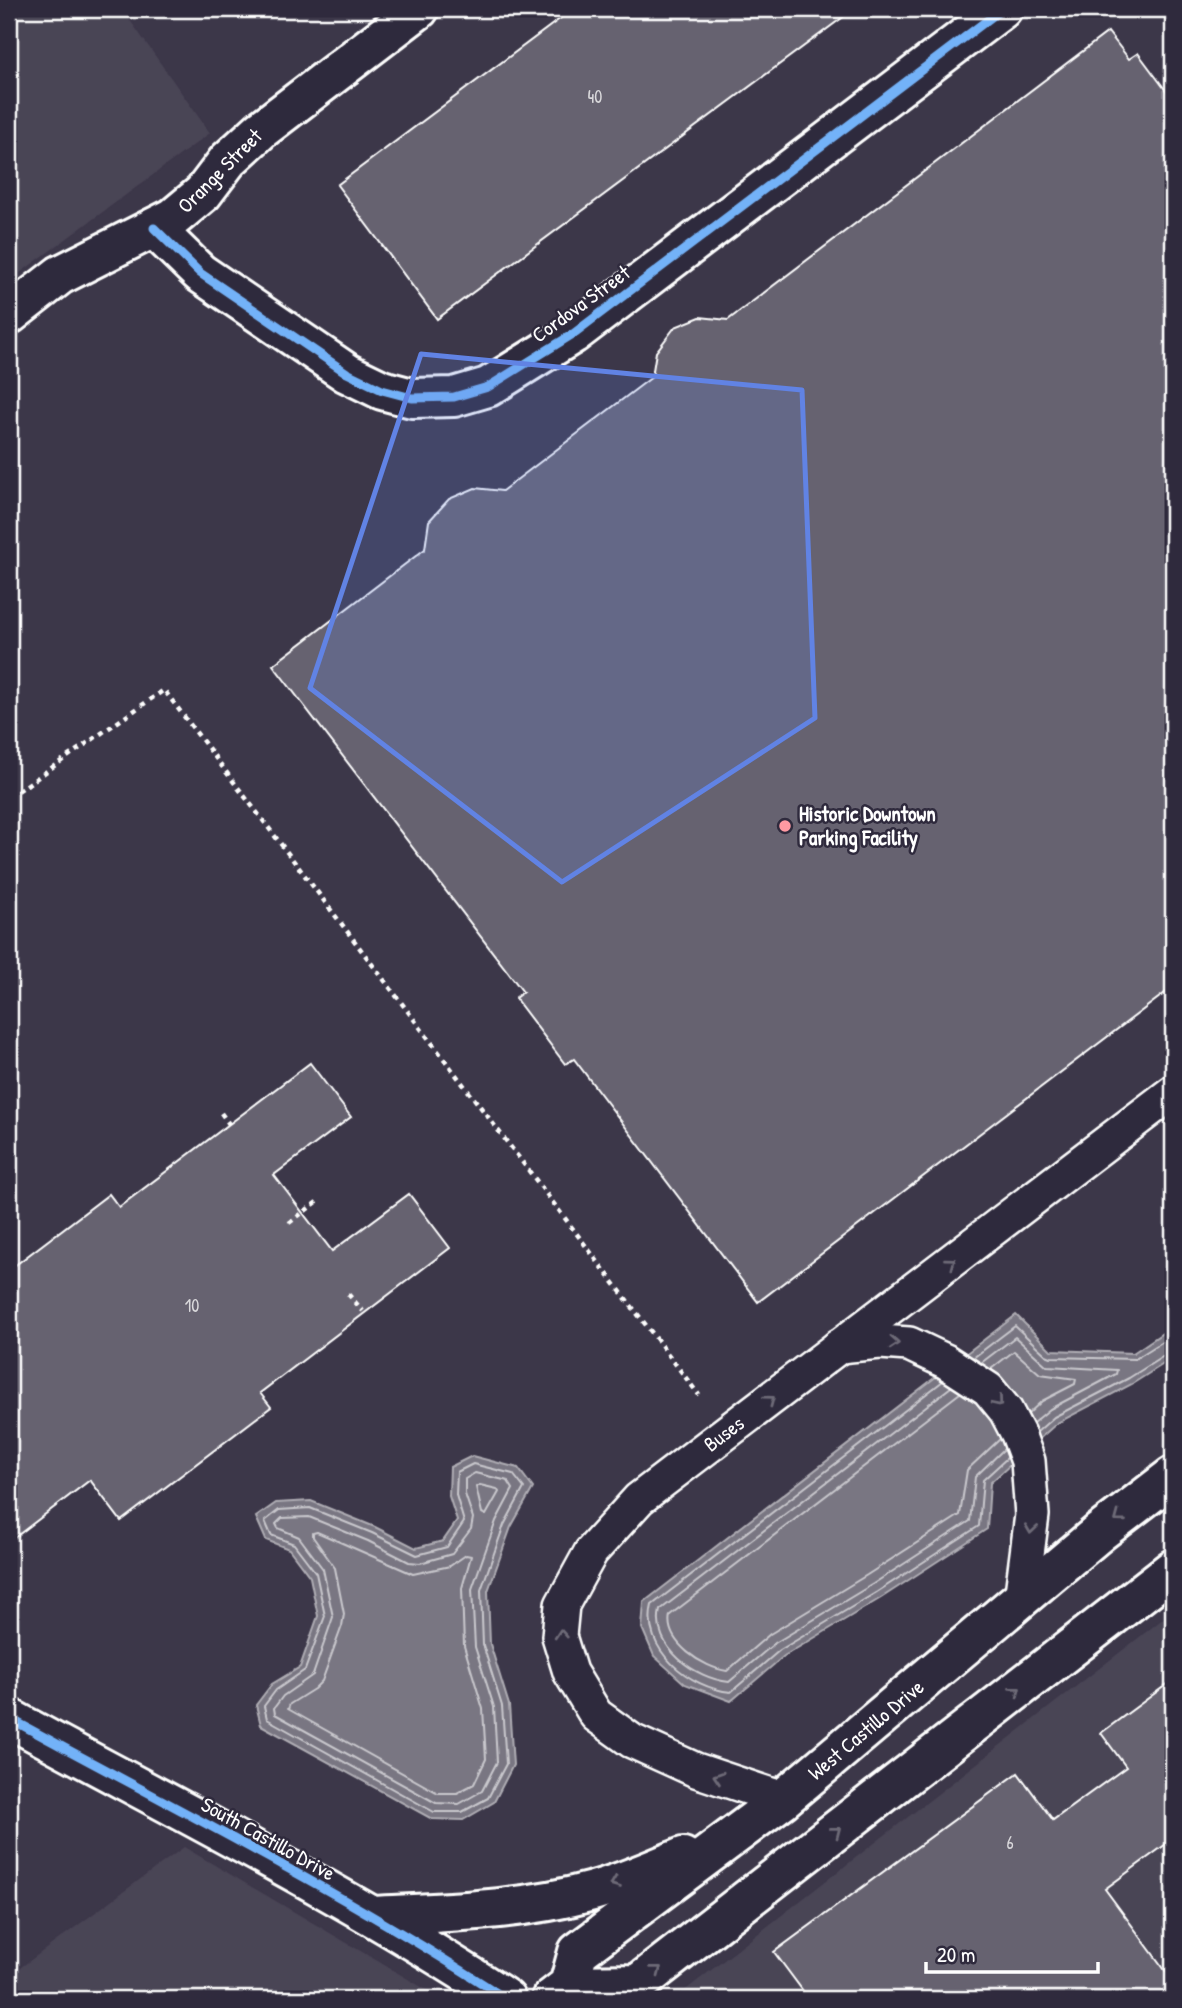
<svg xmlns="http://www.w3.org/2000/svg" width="1182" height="2008" viewBox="0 0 1182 2008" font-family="'Patrick Hand',sans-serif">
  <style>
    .built { fill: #494455 }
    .water { fill: #797682; stroke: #afadb4; stroke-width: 2 }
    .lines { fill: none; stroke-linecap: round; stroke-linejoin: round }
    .shore { stroke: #c9c8cd; stroke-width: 2 }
    .building { fill: #666270; stroke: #fff; stroke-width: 2 }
    .lane-casing { stroke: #fff; stroke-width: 38 }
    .street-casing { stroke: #fff; stroke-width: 44 }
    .secondary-casing { stroke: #fff; stroke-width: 44 }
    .primary-casing { stroke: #fff; stroke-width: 44 }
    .path { stroke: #fff; stroke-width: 4.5; stroke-dasharray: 5 5; stroke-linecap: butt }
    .lane { stroke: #2f2a3d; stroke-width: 33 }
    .street { stroke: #2f2a3d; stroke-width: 38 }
    .secondary { stroke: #2f2a3d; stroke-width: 38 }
    .primary { stroke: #2f2a3d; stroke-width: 38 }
    .cycleway-casing { stroke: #2f2a3d; stroke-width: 13 }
    .cycleway { stroke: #73b2f8; stroke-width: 9 }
    .oneway { stroke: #6d6a77 }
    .marked { fill: #6183e4; fill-opacity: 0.2; stroke: #6183e4; stroke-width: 5; stroke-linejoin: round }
    .poi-dot { fill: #ff9aa2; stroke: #2f2a3d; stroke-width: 2.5 }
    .labels { text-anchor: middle; stroke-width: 5; stroke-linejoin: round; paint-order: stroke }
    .number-label { font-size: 18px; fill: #d9d8db }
    .street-label { font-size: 21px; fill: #fff; stroke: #2f2a3d }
    .poi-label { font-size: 21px; font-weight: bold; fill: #fff; stroke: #2f2a3d; text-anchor: start }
  </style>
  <rect width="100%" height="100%" fill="#3c3749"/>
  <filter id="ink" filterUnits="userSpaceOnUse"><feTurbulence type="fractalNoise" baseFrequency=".0143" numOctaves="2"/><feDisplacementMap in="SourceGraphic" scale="14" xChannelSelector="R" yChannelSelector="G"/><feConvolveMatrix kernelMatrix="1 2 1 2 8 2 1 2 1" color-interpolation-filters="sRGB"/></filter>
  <g filter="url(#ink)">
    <g class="built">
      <path d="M9 9H122L210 133 9 281Z"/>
      <path d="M1173 1611V1999H674Z"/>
      <path d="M184 1847 442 1999H9V1976Z"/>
    </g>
    <g class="water">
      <path d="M1016 1315 1051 1350 1133 1353 1173 1326V1358L1132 1384 1057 1423 990 1483 987 1529 881 1598 784 1656 731 1701 685 1684 654 1656 642 1628 644 1602Z"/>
      <path d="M472 1456 518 1468 533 1488 511 1527 488 1591 490 1644 509 1705 513 1765 494 1802 463 1820 432 1819 261 1725 256 1705 272 1684 300 1667 318 1616 310 1577 289 1549 266 1540 256 1517 276 1503 311 1501 375 1527 416 1548 443 1541 457 1521 449 1496 450 1467Z"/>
    </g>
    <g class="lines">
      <g class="shore">
        <path d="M973 1358 1015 1326 1046 1355 1051 1357 1135 1359 1173 1335"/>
        <path d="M981 1363 1015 1337 1047 1366 1117 1370 1116 1374 1050 1409 1033 1423"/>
        <path d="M991 1369 1014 1351 1040 1374 1076 1379 1075 1384 1042 1401 1028 1414"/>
        <path d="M943 1381 652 1605C641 1650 690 1688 731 1692L780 1650 877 1592 979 1526 983 1480 1007 1458"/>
        <path d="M951 1387 660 1610C651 1647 696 1679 729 1682L775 1643 873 1584 970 1521 975 1477 1004 1449"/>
        <path d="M960 1393 670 1615C664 1643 704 1668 727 1671L770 1634 867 1575 960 1515 967 1470 1000 1439"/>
        <path d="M1037 1432 1054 1417 1129 1378 1167 1354 1173 1353"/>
        <path d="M473 1464 513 1474 524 1488 504 1525 481 1590 483 1645 502 1706 506 1764 488 1798 462 1812H434L267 1719 264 1706 276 1690 305 1670 325 1616 316 1573 294 1544 271 1535 265 1521 279 1510 310 1508 372 1533 417 1555 447 1547 464 1522 456 1495 457 1472Z"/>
        <path d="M475 1473 508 1481 513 1489 496 1521 472 1589 475 1647 494 1707 497 1762 482 1791 459 1804 436 1803 275 1714 274 1708 283 1696 313 1675 333 1617 323 1569 299 1537 278 1528 276 1524 282 1518 309 1517 368 1541 409 1562 420 1563 452 1554 471 1529 473 1518 465 1494V1479Z"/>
        <path d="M480 1485 497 1489 499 1492 486 1515 482 1513 476 1487Z"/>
        <path d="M317 1532 413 1574 450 1566 466 1555 471 1556 462 1588 464 1646 483 1709 486 1759 474 1784 457 1793H438L288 1709 290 1704 314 1689 322 1681 342 1626 344 1614 335 1568 313 1537V1533Z"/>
      </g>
    </g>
    <g class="building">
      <path d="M573 9H854L437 319 337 185Z"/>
      <path d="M1108 32 1129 59 1138 53 1173 100V987L758 1302 574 1059 565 1064 515 998 523 992 273 665 425 549 429 521 449 499 475 488 502 491 652 377 656 352 675 327 700 317 728 320Z"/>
      <path d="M310 1063 351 1117 274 1175 332 1251 409 1194 450 1248 260 1393 271 1407 121 1521 90 1480 9 1542V1270L109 1194 119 1207Z"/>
      <path d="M1173 1680V1839L1105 1889 1173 1981V1999H809L774 1952 1018 1773 1053 1820 1126 1767 1101 1733Z"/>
    </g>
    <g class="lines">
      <defs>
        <g id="lane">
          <path d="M839 1346 880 1342 909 1344 945 1361 988 1389 1006 1411 1018 1434 1028 1461 1032 1515 1021 1601"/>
          <path d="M783 1799 696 1770 632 1741 596 1715 570 1672 559 1636 562 1605 591 1552 639 1499 1173 1092"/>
        </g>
        <g id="street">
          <path d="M154 228 200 273 347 373 382 390 412 398 454 397 488 387 573 334 1002 9"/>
          <path d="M9 315 60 275 173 218 203 193 228 160 262 129 419 9"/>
        </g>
        <g id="secondary">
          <path d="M373 1916C447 1912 521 1911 593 1891 623 1883 654 1869 683 1857"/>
          <path d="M569 1985 638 1984 1173 1569"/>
          <path d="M551 1999 569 1985 578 1952 783 1799 1100 1532 1173 1476"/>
        </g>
        <path id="primary" d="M9 1718C176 1809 347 1894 506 1999"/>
      </defs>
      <use href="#lane" class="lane-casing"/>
      <use href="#street" class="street-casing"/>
      <use href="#secondary" class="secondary-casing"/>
      <use href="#primary" class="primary-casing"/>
      <g class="path">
        <path d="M18 791 164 690 699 1395"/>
        <path d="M221 1113 229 1124"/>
        <path d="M289 1223 317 1202"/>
        <path d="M348 1294 363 1311"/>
      </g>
      <use href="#lane" class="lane"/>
      <use href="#street" class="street"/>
      <use href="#secondary" class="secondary"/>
      <use href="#primary" class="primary"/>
      <defs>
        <g id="cycleway">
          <path d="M154 228 200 273 347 373 382 390 412 398 454 397 488 387 573 334 1002 9"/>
          <path d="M9 1718C176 1809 347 1894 506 1999"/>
        </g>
      </defs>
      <use href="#cycleway" class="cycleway-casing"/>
      <use href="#cycleway" class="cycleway"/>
    </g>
    <defs><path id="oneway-chevron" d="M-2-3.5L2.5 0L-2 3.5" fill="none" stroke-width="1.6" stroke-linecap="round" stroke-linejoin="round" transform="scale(1.75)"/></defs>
    <g class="oneway">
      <use href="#oneway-chevron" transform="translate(951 1262) rotate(-37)"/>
      <use href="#oneway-chevron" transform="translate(894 1343) rotate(4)"/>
      <use href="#oneway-chevron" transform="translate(770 1400) rotate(-37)"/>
      <use href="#oneway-chevron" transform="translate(998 1402) rotate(50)"/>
      <use href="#oneway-chevron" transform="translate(1119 1518) rotate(143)"/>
      <use href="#oneway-chevron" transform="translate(1031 1529) rotate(98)"/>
      <use href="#oneway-chevron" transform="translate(561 1634) rotate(-94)"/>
      <use href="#oneway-chevron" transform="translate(1016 1691) rotate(-38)"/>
      <use href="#oneway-chevron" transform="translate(718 1777) rotate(-162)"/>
      <use href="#oneway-chevron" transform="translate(836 1831) rotate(-38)"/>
      <use href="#oneway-chevron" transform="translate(615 1883) rotate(159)"/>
      <use href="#oneway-chevron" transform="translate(657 1970) rotate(-38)"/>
    </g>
  </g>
  <path class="marked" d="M421 354 802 390 815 718 562 882 310 688Z"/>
  <circle class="poi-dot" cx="785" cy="826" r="7"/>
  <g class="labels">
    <g class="number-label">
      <text x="595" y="103">40</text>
      <text x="192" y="1312">10</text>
      <text x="1010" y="1849">6</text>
    </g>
    <g class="street-label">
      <text transform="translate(220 171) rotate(-45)" y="7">Orange Street</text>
      <text transform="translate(581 304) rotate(-36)" y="7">Cordova Street</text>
      <text transform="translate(724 1434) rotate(-37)" y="7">Buses</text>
      <text transform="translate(866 1730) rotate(-40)" y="7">West Castillo Drive</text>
      <text transform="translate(268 1839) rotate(29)" y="7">South Castillo Drive</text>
    </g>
    <g class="poi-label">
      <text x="799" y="821">Historic Downtown<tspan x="799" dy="24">Parking Facility</tspan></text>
    </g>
  </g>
  <rect width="1182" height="2008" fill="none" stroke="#2f2a3d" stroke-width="35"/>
  <rect x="18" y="18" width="1147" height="1973" fill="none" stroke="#fff" stroke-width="2.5" filter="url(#ink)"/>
  <path d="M926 1962v10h172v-10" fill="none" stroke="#ffffff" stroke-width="3.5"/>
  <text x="937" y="1962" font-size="21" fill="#ffffff" stroke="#2f2a3d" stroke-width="5" paint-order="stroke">20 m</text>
</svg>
